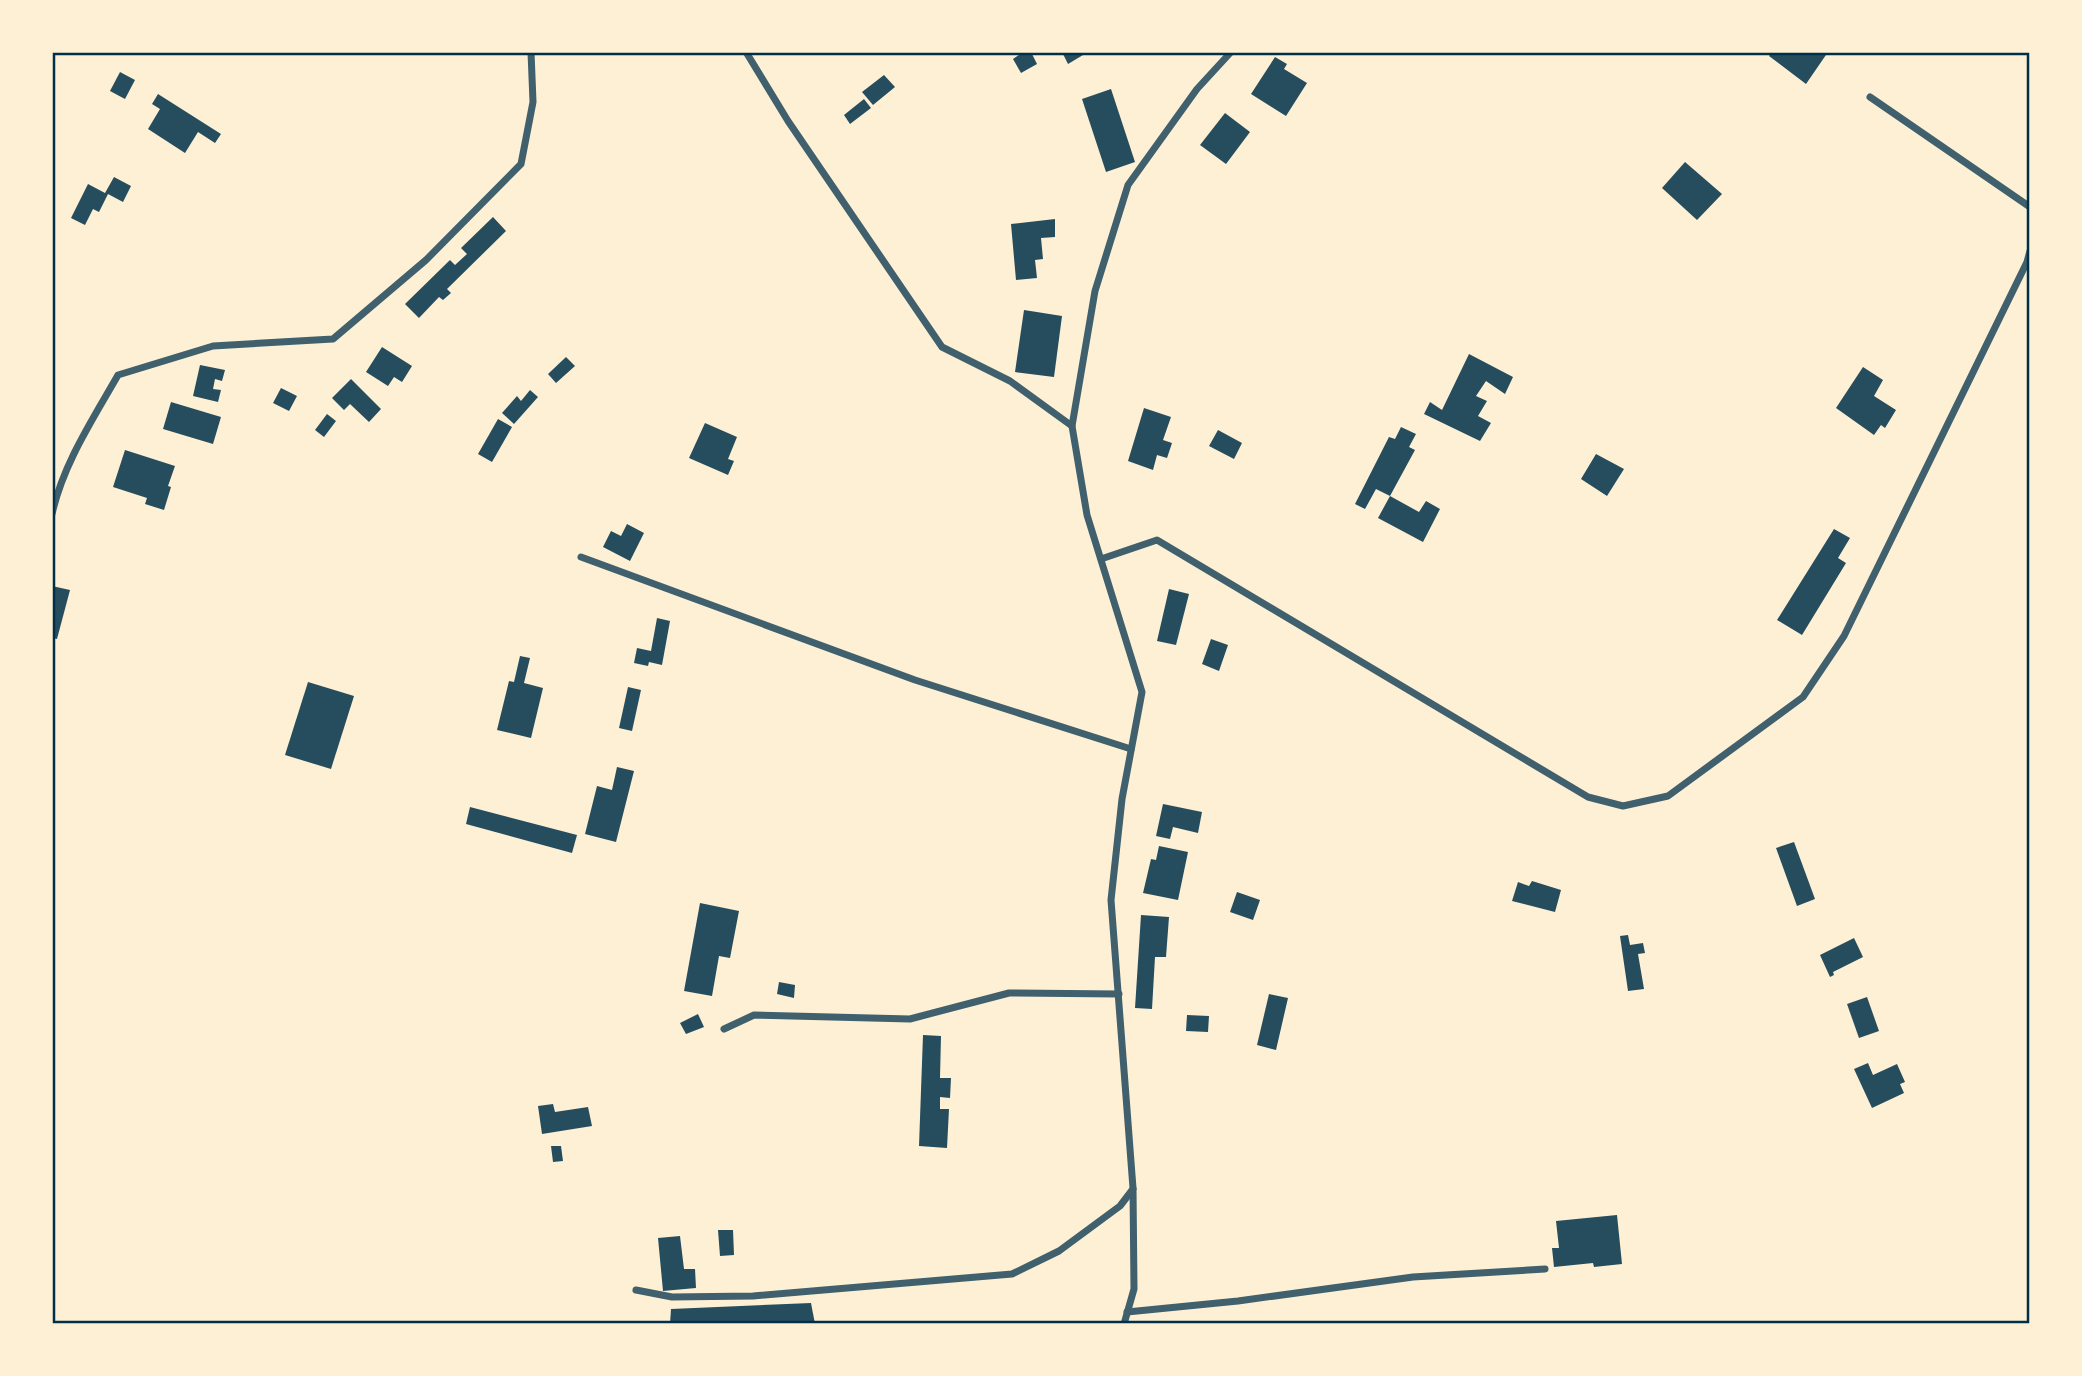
<svg xmlns="http://www.w3.org/2000/svg" width="2082" height="1376" viewBox="0 0 2082 1376" font-family="Montserrat,sans-serif">
  <style>
    .building { fill: #264d5e }
    .lines { fill: none; stroke-linecap: round; stroke-linejoin: round }
    .minor { stroke: #3f606c; stroke-width: 7 }
    .neatline { fill: none; stroke: #003049; stroke-width: 2.5 }
  </style>
  <rect width="100%" height="100%" fill="#fdf0d5"/>
  <g class="building">
    <path d="M1023 52H1031L1037 64 1021 73 1013 59Z"/>
    <path d="M1062 52H1082L1083 55 1068 64Z"/>
    <path d="M1772 52H1828L1806 84 1769 56Z"/>
    <path d="M1275 57 1287 64 1284 69 1307 83 1286 116 1251 94Z"/>
    <path d="M120 72 135 80 125 99 110 91Z"/>
    <path d="M884 75 895 87 873 105 862 92Z"/>
    <path d="M1111 89 1135 162 1106 172 1082 99Z"/>
    <path d="M158 94 221 134 215 143 198 132 185 153 148 129 160 109 152 104Z"/>
    <path d="M864 99 871 108 850 124 844 115Z"/>
    <path d="M1225 113 1250 132 1226 164 1200 145Z"/>
    <path d="M1685 162 1722 194 1697 220 1662 188Z"/>
    <path d="M114 177 131 186 123 202 108 194 99 212 93 209 85 225 71 218 88 184 105 193Z"/>
    <path d="M493 217 506 231 447 289 451 293 443 300 439 297 419 318 405 304 450 260 455 265 467 254 461 248Z"/>
    <path d="M1055 219V237L1041 238 1043 259 1035 260 1037 278 1016 280 1011 224Z"/>
    <path d="M1024 310 1062 316 1054 377 1015 372Z"/>
    <path d="M382 347 412 366 402 382 394 377 388 386 366 372Z"/>
    <path d="M1469 354 1513 377 1505 394 1486 381 1476 396 1487 401 1478 416 1491 423 1480 441 1424 414 1430 402 1442 410Z"/>
    <path d="M566 357 575 366 556 383 548 374Z"/>
    <path d="M200 365 225 370 222 381 215 379 213 389 221 390 218 402 193 396Z"/>
    <path d="M1863 367 1883 380 1874 396 1896 410 1885 428 1881 425 1874 435 1836 408Z"/>
    <path d="M351 379 381 409 369 422 350 404 344 410 332 398Z"/>
    <path d="M281 388 297 396 289 411 273 403Z"/>
    <path d="M530 390 538 397 514 424 502 413 517 396 521 401Z"/>
    <path d="M171 402 221 417 213 444 163 429Z"/>
    <path d="M1144 408 1171 417 1163 440 1172 443 1167 458 1157 455 1153 470 1128 461Z"/>
    <path d="M327 414 336 421 324 437 315 430Z"/>
    <path d="M498 419 512 427 492 462 478 454Z"/>
    <path d="M705 423 737 437 728 459 734 461 728 475 689 458Z"/>
    <path d="M1401 427 1416 434 1409 447 1415 450 1390 496 1376 489 1365 509 1355 504 1389 437 1395 439Z"/>
    <path d="M1218 430 1242 443 1234 459 1209 446Z"/>
    <path d="M125 450 175 466 168 486 171 487 164 510 145 504 147 498 113 487Z"/>
    <path d="M1596 454 1624 469 1607 496 1581 479Z"/>
    <path d="M1390 496 1419 512 1426 501 1440 509 1423 542 1378 518Z"/>
    <path d="M627 524 644 533 630 561 603 547 611 531 621 536Z"/>
    <path d="M1834 529 1850 538 1838 558 1846 563 1802 635 1777 620Z"/>
    <path d="M52 586 70 590 57 639 52 638Z"/>
    <path d="M1169 589 1189 594 1176 645 1157 641Z"/>
    <path d="M657 618 670 621 662 665 649 662 648 666 634 663 637 648 651 651Z"/>
    <path d="M1211 639 1228 645 1219 671 1202 664Z"/>
    <path d="M520 656 530 658 524 683 543 688 531 738 497 730 509 681 514 682Z"/>
    <path d="M308 682 354 696 331 769 285 755Z"/>
    <path d="M628 687 641 690 632 731 619 728Z"/>
    <path d="M617 767 634 771 616 842 585 834 597 786 612 790Z"/>
    <path d="M1163 804 1202 812 1198 833 1173 827 1170 839 1156 836Z"/>
    <path d="M470 807 577 835 572 853 466 824Z"/>
    <path d="M1794 842 1815 899 1797 906 1776 848Z"/>
    <path d="M1159 846 1188 852 1178 900 1143 893 1151 859 1156 860Z"/>
    <path d="M1532 881 1561 890 1555 912 1512 901 1518 882 1529 886Z"/>
    <path d="M1237 892 1260 900 1253 920 1230 912Z"/>
    <path d="M700 903 739 911 730 958 719 956 712 996 684 991Z"/>
    <path d="M1141 915 1169 917 1166 957H1155L1152 1009 1135 1008Z"/>
    <path d="M1628 935 1630 945 1643 943 1645 953 1638 954 1644 989 1628 991 1620 936Z"/>
    <path d="M1854 938 1863 957 1833 972 1834 975 1830 977 1820 955Z"/>
    <path d="M779 982 795 985 794 998 777 994Z"/>
    <path d="M1269 994 1288 998 1276 1050 1257 1045Z"/>
    <path d="M1867 997 1879 1031 1859 1038 1847 1004Z"/>
    <path d="M698 1014 704 1027 686 1034 680 1023Z"/>
    <path d="M1187 1015 1209 1016 1208 1032 1186 1031Z"/>
    <path d="M923 1035 941 1036 940 1078H951L950 1098 940 1097V1109H949L947 1148 919 1146Z"/>
    <path d="M1868 1063 1873 1075 1897 1064 1905 1082 1900 1084 1904 1093 1872 1108 1854 1069Z"/>
    <path d="M553 1104 555 1112 588 1107 592 1126 542 1134 538 1106Z"/>
    <path d="M551 1146H561L563 1161 553 1162Z"/>
    <path d="M1617 1215 1622 1264 1594 1267 1593 1263 1554 1267 1552 1248H1559L1556 1221Z"/>
    <path d="M718 1230H733L734 1255 720 1256Z"/>
    <path d="M680 1236 684 1269H695L696 1288 663 1291 658 1238Z"/>
    <path d="M811 1303 815 1324H670L671 1309Z"/>
  </g>
  <g class="lines">
    <g class="minor">
      <path d="M746 52 788 121 942 347 1010 381 1072 426 1087 515 1142 692 1122 799 1111 900 1133 1188 1134 1289 1124 1324"/>
      <path d="M1870 97 2030 207"/>
      <path d="M1072 426 1095 291 1128 185 1197 89 1231 52"/>
      <path d="M52 514C63 464 93 419 118 375L213 346 333 339 426 260 521 164 533 102 531 52"/>
      <path d="M581 557 915 680 1131 749"/>
      <path d="M1101 559 1157 540 1588 797 1623 806 1668 796 1803 697 1844 636 2027 262 2030 251"/>
      <path d="M724 1029 754 1015 910 1019 1009 993 1119 994"/>
      <path d="M636 1290 672 1297 753 1296 1012 1274 1059 1251 1120 1206 1133 1189"/>
      <path d="M1127 1312 1238 1301 1413 1277 1545 1269"/>
    </g>
  </g>
  <rect width="2082" height="1376" fill="none" stroke="#fdf0d5" stroke-width="108"/>
  <rect x="54" y="54" width="1974" height="1268" class="neatline"/>
</svg>
